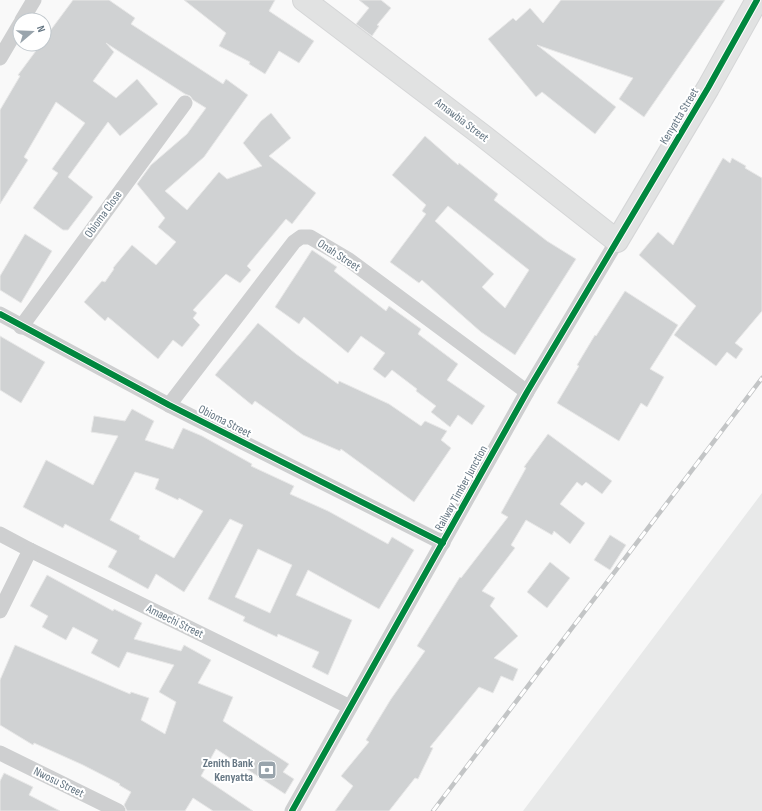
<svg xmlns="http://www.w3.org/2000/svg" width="762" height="811" viewBox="0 0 762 811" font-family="'Sofia Sans Condensed',sans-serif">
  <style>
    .built { fill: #e8e9e9 }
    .building { fill: #d0d2d3; stroke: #e8e8e8; fill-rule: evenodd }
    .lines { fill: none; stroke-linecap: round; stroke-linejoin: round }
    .secondary-casing { stroke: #d5d6d7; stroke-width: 24 }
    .street { stroke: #cecfd0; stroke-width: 15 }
    .secondary { stroke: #e1e2e2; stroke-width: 22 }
    .rail-casing { stroke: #c3c5c6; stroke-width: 4.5 }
    .rail { stroke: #fff; stroke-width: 3; stroke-dasharray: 9; stroke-linecap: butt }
    .cycleway-casing { stroke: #fff; stroke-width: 8 }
    .cycleway { stroke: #00873e; stroke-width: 6 }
    .labels { text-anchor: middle; stroke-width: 4; stroke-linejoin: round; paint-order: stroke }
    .street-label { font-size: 12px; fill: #657683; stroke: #fff }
    .poi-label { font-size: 12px; font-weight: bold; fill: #657683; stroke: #fff; text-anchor: end }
  </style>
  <rect width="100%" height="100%" fill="#f9f9f9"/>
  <path class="built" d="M762 493V811H523Z"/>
  <g class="building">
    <path d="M73 0H109L135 18 131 24 223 84 226 79 248 95 204 157 165 191 187 210 219 172 227 179 262 166 243 143 261 121 271 113 291 138 269 156 316 193 292 224 286 219 247 266 251 270 240 283 226 274 222 278 193 310 197 313 193 318 200 325 182 347 173 340 158 359 108 317 105 321 84 302 102 281 105 282 114 269 113 268 132 245 156 265 176 242 158 227 165 218 137 184 151 165 187 134 206 108 193 100 190 96 185 94 106 43 114 52 93 81 116 98 137 79 158 104 120 136 108 122 68 177 93 197 68 230H63L33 208 58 173 52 169 85 123 56 102 24 157 28 160 0 204V110L20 76 18 75 41 44H44V39Z"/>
    <path d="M184 0H275L269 11 314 41 299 63 279 51 265 74 249 64 250 62 219 46 226 33Z"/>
    <path d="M359 0H381L391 8 377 25 379 26 372 36 356 24 369 8Z"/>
    <path d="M561 0H725L644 117 619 99 633 78 537 45 616 107 595 134 542 92 536 97 488 39 513 18 516 21 530 8 543 23Z"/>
    <path d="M425 136 458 165 459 163 498 194 494 200 547 241 576 259 515 355 481 332 422 280 419 283 390 262 426 214 422 211 426 205 392 175ZM448 206 529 270 505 308 482 287 494 274 435 221Z"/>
    <path d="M723 158 730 163 732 158 746 166 745 168 762 178V311L735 343 743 349 736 359 727 352 716 366 674 335 696 306 639 255 658 232 673 245Z"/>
    <path d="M25 234 52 251 21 303 0 290V276Z"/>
    <path d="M312 250 337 267 334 271 386 311 389 306 421 329 418 334 458 364 447 380 485 406 472 425 458 415 450 427 431 412 436 406 416 391 417 389 392 370 385 378 373 369 385 353 361 336 348 353 304 317 299 324 275 307Z"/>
    <path d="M625 291 678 325 650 369 664 377 647 407 641 403 619 441 557 403 579 366 577 365 595 335 596 336Z"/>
    <path d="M258 323 296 354 338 384 339 381 389 404 421 426 425 421 447 431 441 440 451 448 414 502 341 449 340 451 303 435 255 401 252 405 215 375Z"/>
    <path d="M0 336 45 362 21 403 0 390Z"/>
    <path d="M132 409 154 421 145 440 173 449 183 428 202 436 252 464 251 466 294 486 290 494 328 511 388 544 392 537 414 550 379 609 308 570 296 595 352 620 328 675 312 667 319 652 278 634 277 637 243 621 245 617 208 599 243 525 230 519 184 592 156 574 148 589 108 567 117 551 65 524 63 528 23 507 46 460 93 485 118 436 91 432 94 416 125 421ZM135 472 159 479 155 489 178 500 179 498 203 511 174 558 139 539 140 536 110 520ZM258 549 292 565 270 613 235 597Z"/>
    <path d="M548 434 612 481 602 494 586 482 582 486 577 482 560 504 585 523 570 544 554 531 552 535 526 520 511 545 515 548 482 591 495 598 490 606 518 636 494 658 518 669 513 681 501 676 493 693 479 687 430 747 433 748 418 779 415 778 389 811H335L353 786 341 776 369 742 366 740 391 699 425 651 417 646 460 577 461 578 508 517 501 513 526 468 524 467Z"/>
    <path d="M610 535 626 545 610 570 594 560Z"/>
    <path d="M550 562 570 578 547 608 527 592Z"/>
    <path d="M47 575 113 611 114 609 142 623 134 639 181 651 184 645 211 660 198 683 233 697 223 721 289 764 283 772 294 779 285 794 216 749 201 776 253 811H213L193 798 185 811H127L124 805 131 792 119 785 120 784 83 765 34 743 33 745 0 725V680L15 645 130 694 131 692 149 698 141 720 165 734 176 702 159 692 174 665 127 652 119 668 91 653 98 640 73 627 66 640 42 627 48 616 30 606Z"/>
    <path d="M4 773 33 787 29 795 60 811H0V781Z"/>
  </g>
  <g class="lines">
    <defs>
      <path id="secondary" d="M304 0 482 135 617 241 708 88 757 0"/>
    </defs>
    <use href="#secondary" class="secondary-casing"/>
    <g class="street">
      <path d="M22 20 34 0"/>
      <path d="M0 58 20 24"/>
      <path d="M0 314 169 405 443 543"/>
      <path d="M21 327 185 103"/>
      <path d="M169 405 294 242 301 237H310L349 260 527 392"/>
      <path d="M0 534 30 550 350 707"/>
      <path d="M0 611 30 550"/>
      <path d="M0 753 118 811"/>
      <path d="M292 811 527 392 617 241"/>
    </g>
    <use href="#secondary" class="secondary"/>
    <defs>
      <path id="rail" d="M433 811 762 378"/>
    </defs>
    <use href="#rail" class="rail-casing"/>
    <use href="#rail" class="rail"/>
    <defs>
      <g id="cycleway">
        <path d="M0 314 169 405 443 543"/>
        <path d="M292 811 527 392 708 88 757 0"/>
      </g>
    </defs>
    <use href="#cycleway" class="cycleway-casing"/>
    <use href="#cycleway" class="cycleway"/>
  </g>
  <defs>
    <symbol id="bank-square" viewBox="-11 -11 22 22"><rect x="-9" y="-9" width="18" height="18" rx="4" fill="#99a4ac" stroke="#fff"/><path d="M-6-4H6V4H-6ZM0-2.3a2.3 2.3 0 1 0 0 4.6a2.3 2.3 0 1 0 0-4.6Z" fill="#fff"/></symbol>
  </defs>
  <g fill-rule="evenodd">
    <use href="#bank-square" x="256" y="759" width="22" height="22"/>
  </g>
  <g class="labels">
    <g class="street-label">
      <text transform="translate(679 116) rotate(-59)" y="4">Kenyatta Street</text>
      <text transform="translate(462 120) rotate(37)" y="4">Amawbia Street</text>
      <text transform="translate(103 214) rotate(-54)" y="4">Obioma Close</text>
      <text transform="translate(339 255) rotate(33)" y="4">Onah Street</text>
      <text transform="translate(225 421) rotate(27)" y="4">Obioma Street</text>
      <text transform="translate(461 488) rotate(-61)" y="4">Railway Timber Junction</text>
      <text transform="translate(175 621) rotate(26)" y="4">Amaechi Street</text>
      <text transform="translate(59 782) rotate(26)" y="4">Nwosu Street</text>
    </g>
    <g class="poi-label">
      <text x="253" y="767">Zenith Bank<tspan x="253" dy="14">Kenyatta</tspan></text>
    </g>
  </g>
  <g transform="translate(32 32) rotate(71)"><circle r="19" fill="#ffffff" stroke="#c1c8cd"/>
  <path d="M0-3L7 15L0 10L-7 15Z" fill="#99a4ac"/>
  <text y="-6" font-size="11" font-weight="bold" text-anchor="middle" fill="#657683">N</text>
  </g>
</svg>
